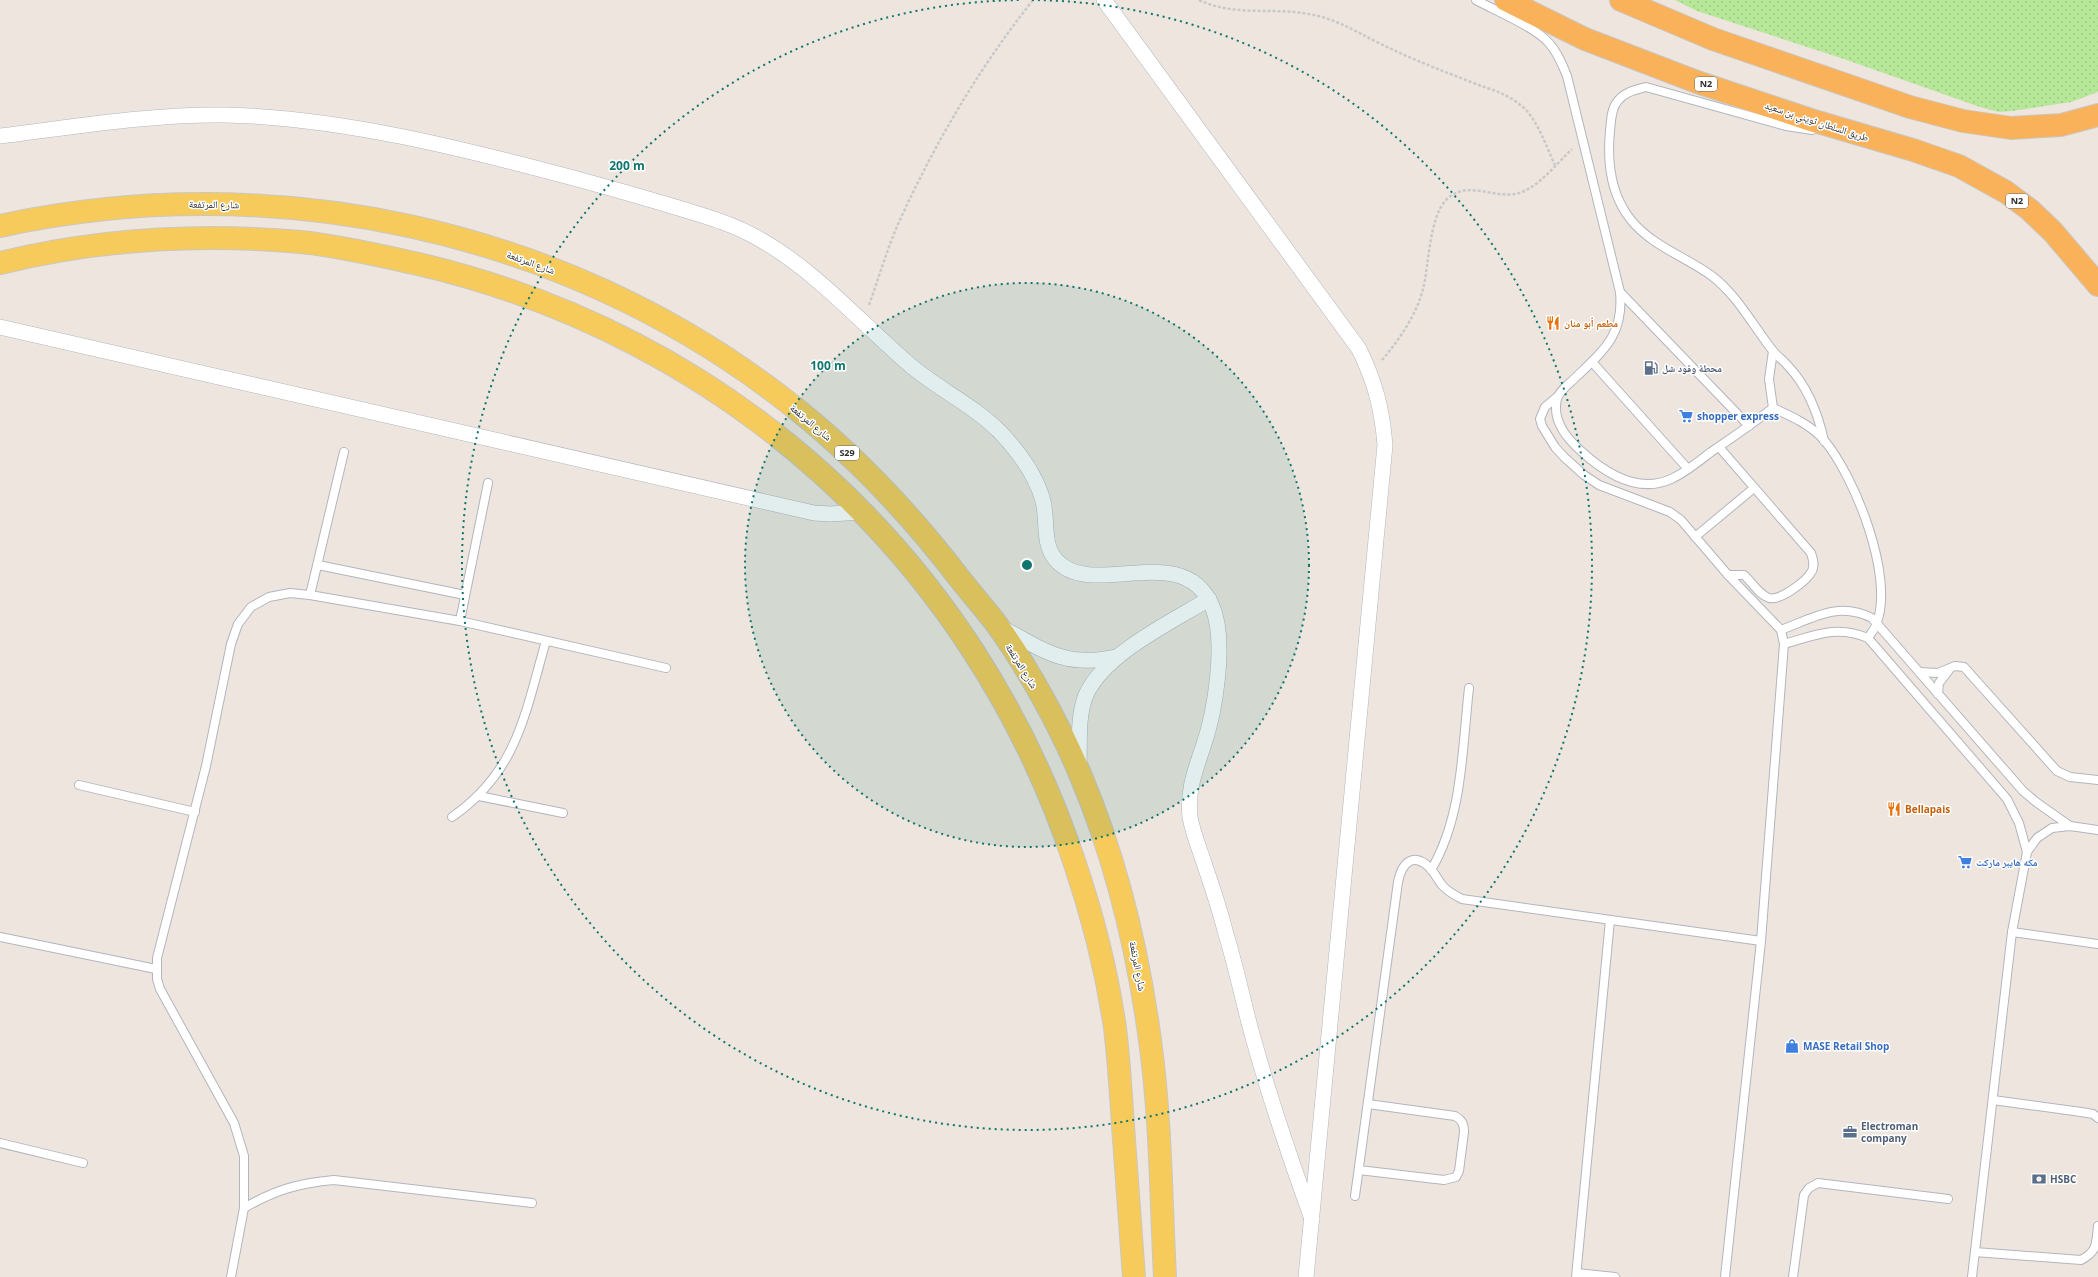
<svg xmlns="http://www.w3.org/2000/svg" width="2098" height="1277" viewBox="0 0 2098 1277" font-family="'Open Sans','Noto Naskh Arabic',sans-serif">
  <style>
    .grass { fill: url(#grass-dots) }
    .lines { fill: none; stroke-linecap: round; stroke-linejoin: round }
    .service-casing { stroke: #b2b5c0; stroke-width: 10 }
    .minor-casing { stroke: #b2b5c0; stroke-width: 16 }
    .primary-casing { stroke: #c8c8c8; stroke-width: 24 }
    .trunk-casing { stroke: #c8c8c8; stroke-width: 24 }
    .path { stroke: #c8c8c8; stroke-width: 2.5; stroke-dasharray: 3 2; stroke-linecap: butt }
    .service { stroke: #fff; stroke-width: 8 }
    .minor { stroke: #fff; stroke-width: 15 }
    .primary { stroke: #f6cb5b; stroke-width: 22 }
    .trunk { stroke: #fab25a; stroke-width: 22 }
    .ring { fill: none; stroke: #0f766e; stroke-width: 2; stroke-dasharray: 2 4 }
    .labels { text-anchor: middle; stroke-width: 3; stroke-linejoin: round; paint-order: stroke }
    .shield { fill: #fff; stroke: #6b6b6b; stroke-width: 1 }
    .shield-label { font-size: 9px; font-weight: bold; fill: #2c2c2c }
    .street-label { font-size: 10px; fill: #2c2c2c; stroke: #fff }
    .food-label { font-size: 10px; font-weight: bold; fill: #c56008; stroke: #fff; text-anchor: start }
    .service-label { font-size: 10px; font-weight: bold; fill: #4e5e75; stroke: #fff; text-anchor: start }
    .shop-label { font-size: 10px; font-weight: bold; fill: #366cbe; stroke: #fff; text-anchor: start }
    .centre { fill: #0f766e; stroke: #fff; stroke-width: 2 }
    .ring-label { font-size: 12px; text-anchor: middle; font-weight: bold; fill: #0f766e; stroke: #fff; stroke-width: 3; stroke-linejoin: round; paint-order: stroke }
  </style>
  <defs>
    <pattern id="grass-dots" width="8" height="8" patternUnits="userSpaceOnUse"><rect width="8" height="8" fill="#b7e799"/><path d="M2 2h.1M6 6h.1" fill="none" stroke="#9ec684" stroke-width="1.8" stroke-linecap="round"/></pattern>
  </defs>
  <rect width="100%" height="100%" fill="#eee6de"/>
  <path class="grass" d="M1675 0H2098V92L2071 102 2012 111 1999 112 1980 107 1844 59 1697 11Z"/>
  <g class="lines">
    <defs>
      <g id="service">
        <path d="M1476 0C1496 11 1535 27 1549 43 1558 53 1562 64 1567 76L1620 292C1624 335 1604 350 1575 378 1569 384 1559 391 1557 399 1552 420 1566 438 1581 451 1605 473 1638 494 1671 479 1685 473 1698 462 1711 452 1732 438 1753 423 1773 408"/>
        <path d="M1812 130 1786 126 1646 87C1635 90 1624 92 1617 102 1611 109 1611 122 1610 131 1607 162 1610 194 1631 220 1652 246 1686 257 1712 276 1738 296 1753 326 1773 351 1777 356 1783 360 1788 366 1808 387 1818 413 1824 441"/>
        <path d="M1620 292 1749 426"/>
        <path d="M1592 362 1688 469"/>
        <path d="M1558 396 1545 407 1540 419 1542 426 1555 447 1564 457 1584 475 1599 485 1670 512 1681 520 1728 575 1781 630 1784 644 1761 941 1725 1277"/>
        <path d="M1773 408C1791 416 1811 425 1824 440 1855 477 1894 576 1877 622 1876 628 1871 633 1868 638"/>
        <path d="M1773 408 1769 379 1773 351"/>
        <path d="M1719 447 1811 553C1813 559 1815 565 1812 571 1807 581 1780 601 1769 598 1759 595 1752 582 1744 575H1728"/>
        <path d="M1695 537 1754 488"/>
        <path d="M318 565 465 595"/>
        <path d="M310 595 344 452"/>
        <path d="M460 621 488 483"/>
        <path d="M1781 630C1813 618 1838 601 1872 618L2023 791 2036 802 2070 826"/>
        <path d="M1784 644C1816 635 1837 625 1868 638L2007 799 2019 823 2027 852"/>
        <path d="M1919 672 1938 673 1955 666 1964 667 2057 771 2070 777 2098 780"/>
        <path d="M1938 694 1939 683 1949 670"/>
        <path d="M79 785 195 812"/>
        <path d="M479 796 563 813"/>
        <path d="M452 817C518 771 525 713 546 641"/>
        <path d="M1431 870C1463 816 1462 749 1469 688"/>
        <path d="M2012 932 2098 944"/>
        <path d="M0 937 156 969"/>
        <path d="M1993 1100 2081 1112 2093 1114 2098 1118"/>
        <path d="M0 1143 83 1163"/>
        <path d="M1359 1170 1444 1180 1456 1177 1459 1171 1464 1132C1464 1124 1462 1120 1455 1116L1368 1104"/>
        <path d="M1355 1196 1398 882C1402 862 1414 851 1431 869 1435 874 1438 880 1442 885 1447 891 1454 895 1462 899L1761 941"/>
        <path d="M244 1208C275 1190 299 1183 334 1180L532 1203"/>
        <path d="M1975 1252 2081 1260C2098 1251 2096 1243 2098 1226"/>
        <path d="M1577 1273 1615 1277"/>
        <path d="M231 1277 244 1208V1156L234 1123 160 989 157 979V958L206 766 231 644 238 624 251 607 269 597 290 593 310 595 460 621 666 668"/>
        <path d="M1576 1277 1610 920"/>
        <path d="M1793 1277 1804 1195 1809 1188 1818 1183 1948 1199"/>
        <path d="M1972 1277 2012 932 2027 852 2037 838 2052 828 2070 826 2098 830"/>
      </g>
      <g id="minor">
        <path d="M1104 0 1359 349C1375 382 1382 408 1385 445L1306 1277"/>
        <path d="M0 136C74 127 150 114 224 115 339 117 465 149 577 179 610 188 642 197 675 207 705 216 734 224 761 240 817 272 861 323 910 365 938 389 973 405 1000 432 1019 452 1036 475 1043 501 1048 521 1042 544 1056 560 1092 601 1182 538 1212 606 1227 640 1215 713 1203 747 1195 771 1187 791 1190 817 1193 834 1200 850 1205 866 1213 889 1220 911 1226 934 1236 967 1243 1001 1252 1034 1269 1096 1290 1158 1312 1219"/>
        <path d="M0 327 814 513 830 514 862 512"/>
        <path d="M1001 627C1044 651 1066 668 1116 657"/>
        <path d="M1079 767C1080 744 1077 717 1086 695 1104 654 1171 622 1209 599"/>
      </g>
      <g id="primary">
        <path d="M0 226C270 167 561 228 781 397 849 449 908 511 960 579 972 594 984 608 995 622 1027 666 1059 724 1080 774 1117 861 1139 955 1151 1048 1161 1124 1161 1201 1165 1277"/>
        <path d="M0 263C98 239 200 233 301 242 339 246 377 255 414 263 728 335 974 558 1075 864 1093 917 1107 973 1115 1028 1119 1061 1121 1094 1123 1126 1127 1176 1130 1227 1134 1277"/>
      </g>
      <g id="trunk">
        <path d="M1506 0 1585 39 1697 82 1811 120 1913 150 1959 166 2006 192 2030 210 2053 232 2098 285"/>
        <path d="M1621 0 1713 39 1910 107 1963 121 2011 128 2061 125 2098 115"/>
      </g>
    </defs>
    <use href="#service" class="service-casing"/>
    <use href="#minor" class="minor-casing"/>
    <use href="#primary" class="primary-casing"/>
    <use href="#trunk" class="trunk-casing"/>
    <g class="path">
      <path d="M1199 0C1235 17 1272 7 1309 14 1337 19 1354 31 1379 43 1409 58 1440 70 1471 82 1491 90 1505 92 1523 107 1538 121 1546 146 1555 165"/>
      <path d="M869 305C879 277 887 249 899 222 935 143 979 68 1033 0"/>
      <path d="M1382 360C1399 340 1416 316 1423 289 1429 266 1429 216 1447 199 1467 180 1492 198 1515 194 1537 190 1556 164 1572 149"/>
    </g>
    <use href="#service" class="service"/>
    <use href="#minor" class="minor"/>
    <use href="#primary" class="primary"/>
    <use href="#trunk" class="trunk"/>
  </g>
  <circle cx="1027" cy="565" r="282" fill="#0f766e" fill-opacity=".12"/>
  <g class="ring">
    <circle cx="1027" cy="565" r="282"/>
    <path d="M1032 0A565 565 0 1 1 1022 0"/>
  </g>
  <defs>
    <symbol id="restaurant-bare" viewBox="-9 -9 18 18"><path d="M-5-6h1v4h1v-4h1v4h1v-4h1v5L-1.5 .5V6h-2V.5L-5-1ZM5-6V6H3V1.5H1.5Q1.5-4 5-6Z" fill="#e8710a" stroke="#fff" stroke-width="2.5" paint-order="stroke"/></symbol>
    <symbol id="fuel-bare" viewBox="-9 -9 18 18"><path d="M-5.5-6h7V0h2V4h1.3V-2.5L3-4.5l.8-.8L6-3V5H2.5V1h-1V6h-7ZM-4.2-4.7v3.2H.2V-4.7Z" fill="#5c6f8a" stroke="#fff" stroke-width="2.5" paint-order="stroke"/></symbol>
    <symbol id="supermarket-bare" viewBox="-9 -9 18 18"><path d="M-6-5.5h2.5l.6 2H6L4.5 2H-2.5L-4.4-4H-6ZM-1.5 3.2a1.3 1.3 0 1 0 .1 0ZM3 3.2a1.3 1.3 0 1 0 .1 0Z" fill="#3f7fe0" stroke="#fff" stroke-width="2.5" paint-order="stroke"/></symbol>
    <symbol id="shop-bare" viewBox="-9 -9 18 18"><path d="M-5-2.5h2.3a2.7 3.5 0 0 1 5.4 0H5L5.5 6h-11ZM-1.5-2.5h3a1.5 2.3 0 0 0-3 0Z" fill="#3f7fe0" stroke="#fff" stroke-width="2.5" paint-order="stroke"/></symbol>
    <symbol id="office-bare" viewBox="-9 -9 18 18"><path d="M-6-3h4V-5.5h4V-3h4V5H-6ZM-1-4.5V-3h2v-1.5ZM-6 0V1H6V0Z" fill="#5c6f8a" stroke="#fff" stroke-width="2.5" paint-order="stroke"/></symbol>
    <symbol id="bank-bare" viewBox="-9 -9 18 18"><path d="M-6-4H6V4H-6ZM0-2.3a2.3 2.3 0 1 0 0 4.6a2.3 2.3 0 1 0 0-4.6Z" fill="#5c6f8a" stroke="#fff" stroke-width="2.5" paint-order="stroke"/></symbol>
  </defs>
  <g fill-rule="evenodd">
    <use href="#restaurant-bare" x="1543" y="313" width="20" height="20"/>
    <use href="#fuel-bare" x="1641" y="358" width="20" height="20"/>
    <use href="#supermarket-bare" x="1676" y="406" width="20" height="20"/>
    <use href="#restaurant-bare" x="1884" y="799" width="20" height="20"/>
    <use href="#supermarket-bare" x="1955" y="852" width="20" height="20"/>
    <use href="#shop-bare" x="1782" y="1036" width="20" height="20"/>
    <use href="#office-bare" x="1840" y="1122" width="20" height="20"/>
    <use href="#bank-bare" x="2029" y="1169" width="20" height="20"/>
  </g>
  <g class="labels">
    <g class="shield">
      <rect x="1695" y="77" width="22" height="14" rx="3"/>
      <rect x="2006" y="194" width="22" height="14" rx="3"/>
      <rect x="835" y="446" width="24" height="14" rx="3"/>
    </g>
    <g class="shield-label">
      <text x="1706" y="87">N2</text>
      <text x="2017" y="204">N2</text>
      <text x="847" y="456">S29</text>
    </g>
    <g class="street-label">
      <text transform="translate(1817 121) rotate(18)" y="4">طريق السلطان ثويني بن سعيد</text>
      <text transform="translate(214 204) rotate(1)" y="4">شارع المرتفعة</text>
      <text transform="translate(531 262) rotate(20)" y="4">شارع المرتفعة</text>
      <text transform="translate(811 422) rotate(40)" y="4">شارع المرتفعة</text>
      <text transform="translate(1022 666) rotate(58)" y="4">شارع المرتفعة</text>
      <text transform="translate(1138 966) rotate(79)" y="4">شارع المرتفعة</text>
    </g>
    <g class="food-label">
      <text x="1564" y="327">مطعم أبو منان</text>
      <text x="1905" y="813">Bellapais</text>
    </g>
    <g class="service-label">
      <text x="1662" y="372">محطة وقود شل</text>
      <text x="1861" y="1130">Electroman<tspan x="1861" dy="12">company</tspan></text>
      <text x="2050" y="1183">HSBC</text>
    </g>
    <g class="shop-label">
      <text x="1697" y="420">shopper express</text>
      <text x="1976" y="866">مكه هايبر ماركت</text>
      <text x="1803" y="1050">MASE Retail Shop</text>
    </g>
  </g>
  <circle cx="1027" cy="565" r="6" class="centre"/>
  <g class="ring-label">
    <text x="627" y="170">200 m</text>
    <text x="828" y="370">100 m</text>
  </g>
</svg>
